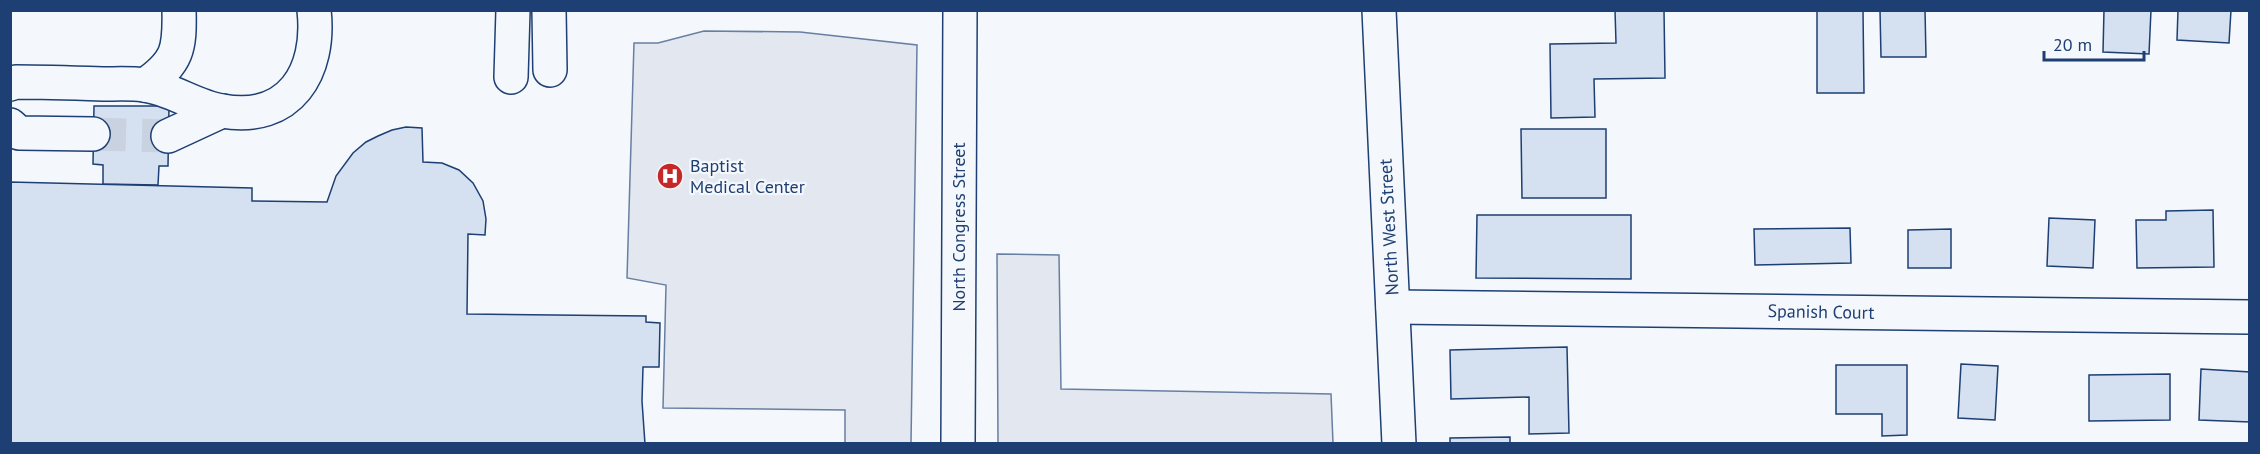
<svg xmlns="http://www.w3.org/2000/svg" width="2260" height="454" viewBox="0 0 2260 454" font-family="'PT Sans',sans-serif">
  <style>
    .parking { fill: #e3e8f0; stroke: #687fa3; stroke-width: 1.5 }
    .building { fill: #d5e0f0; stroke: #1d3f73; stroke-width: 1.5 }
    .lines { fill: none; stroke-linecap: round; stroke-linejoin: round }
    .minor-tunnel { stroke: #c9d2e0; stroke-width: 33; stroke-dasharray: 33 16; stroke-linecap: butt }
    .minor-casing { stroke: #1d3f73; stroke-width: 36 }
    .minor { stroke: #f4f7fb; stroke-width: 33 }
    .labels { text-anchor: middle; stroke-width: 4.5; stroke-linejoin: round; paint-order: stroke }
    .poi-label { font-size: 18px; fill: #1d3f73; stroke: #f4f7fb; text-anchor: start }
    .street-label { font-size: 18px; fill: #1d3f73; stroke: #f4f7fb }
  </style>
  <rect width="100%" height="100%" fill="#f4f7fb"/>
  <g class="parking">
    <path d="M704 31 800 32 917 45 911 443H845V410L663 408 666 285 627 278 634 43H658Z"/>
    <path d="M997 254 1059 255 1061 389 1331 394 1333 443H998Z"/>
  </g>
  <g class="building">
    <path d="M1615 10H1664L1665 78 1594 79 1595 117 1551 118 1550 44 1616 43Z"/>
    <path d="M1817 10H1863L1864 93H1817Z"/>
    <path d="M1880 10H1925L1926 57H1881Z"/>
    <path d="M2104 10H2151L2149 54 2103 52Z"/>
    <path d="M2178 10H2231L2229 43 2177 40Z"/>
    <path d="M94 106H169L168 166H159L158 185 103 184V165L93 164Z"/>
    <path d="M406 127 422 128 423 162 442 163 459 170 473 183 483 201 486 219 485 235 468 234 467 314 646 316V322L660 323 659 367H643L642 401 645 444H10V182L252 188V201L327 202 336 176 353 153 366 142 378 136 392 130Z"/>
    <path d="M1521 129H1606V198H1522Z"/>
    <path d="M2213 210 2214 267 2137 268 2136 220H2166V211Z"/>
    <path d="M1477 215H1631V279L1476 278Z"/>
    <path d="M2049 218 2095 220 2093 268 2047 266Z"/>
    <path d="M1850 228 1851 263 1755 265 1754 229Z"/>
    <path d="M1951 229V268H1908V230Z"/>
    <path d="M1567 347 1569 433 1529 434V397L1451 399 1450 350Z"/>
    <path d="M1961 364 1998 366 1995 420 1958 418Z"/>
    <path d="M1836 365H1907V435L1882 436V414H1836Z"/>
    <path d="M2201 369 2250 372V422L2199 420Z"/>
    <path d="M2170 374V420L2089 421V375Z"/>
    <path d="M1510 437V444H1450V438Z"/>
  </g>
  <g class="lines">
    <path class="minor-tunnel" d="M93 134 168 136"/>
    <defs>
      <g id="minor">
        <path d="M549 10 550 70"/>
        <path d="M1379 10 1399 444"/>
        <path d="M511 77 513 10"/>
        <path d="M10 84 16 82C45 82 74 83 103 84 116 84 131 83 144 85 171 88 195 107 222 111 290 123 321 72 314 10"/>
        <path d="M145 85C178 62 180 49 179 10"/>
        <path d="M10 125 19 133 93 134"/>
        <path d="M168 136 222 111"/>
        <path d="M1393 307 2250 317"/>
        <path d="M958 444 960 10"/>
      </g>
    </defs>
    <use href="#minor" class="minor-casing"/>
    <use href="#minor" class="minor"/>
  </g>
  <defs>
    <symbol id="hospital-disc" viewBox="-11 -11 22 22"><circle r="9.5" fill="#c62828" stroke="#f4f7fb"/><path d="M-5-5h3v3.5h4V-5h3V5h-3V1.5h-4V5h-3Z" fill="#fff"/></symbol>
  </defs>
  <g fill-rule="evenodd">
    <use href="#hospital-disc" x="655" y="161" width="30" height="30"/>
  </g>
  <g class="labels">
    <g class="poi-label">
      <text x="690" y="172">Baptist<tspan x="690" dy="21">Medical Center</tspan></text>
    </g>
    <g class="street-label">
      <text transform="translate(959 227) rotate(-90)" y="6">North Congress Street</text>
      <text transform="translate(1389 227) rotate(-93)" y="6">North West Street</text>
      <text transform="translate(1821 312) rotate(1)" y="6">Spanish Court</text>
    </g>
  </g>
  <rect width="2260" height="454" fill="none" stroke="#1d3f73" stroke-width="24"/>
  <path d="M2044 51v9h100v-9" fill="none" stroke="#1d3f73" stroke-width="3"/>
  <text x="2053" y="51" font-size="18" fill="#1d3f73" stroke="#f4f7fb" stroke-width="4.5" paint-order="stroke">20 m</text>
</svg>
